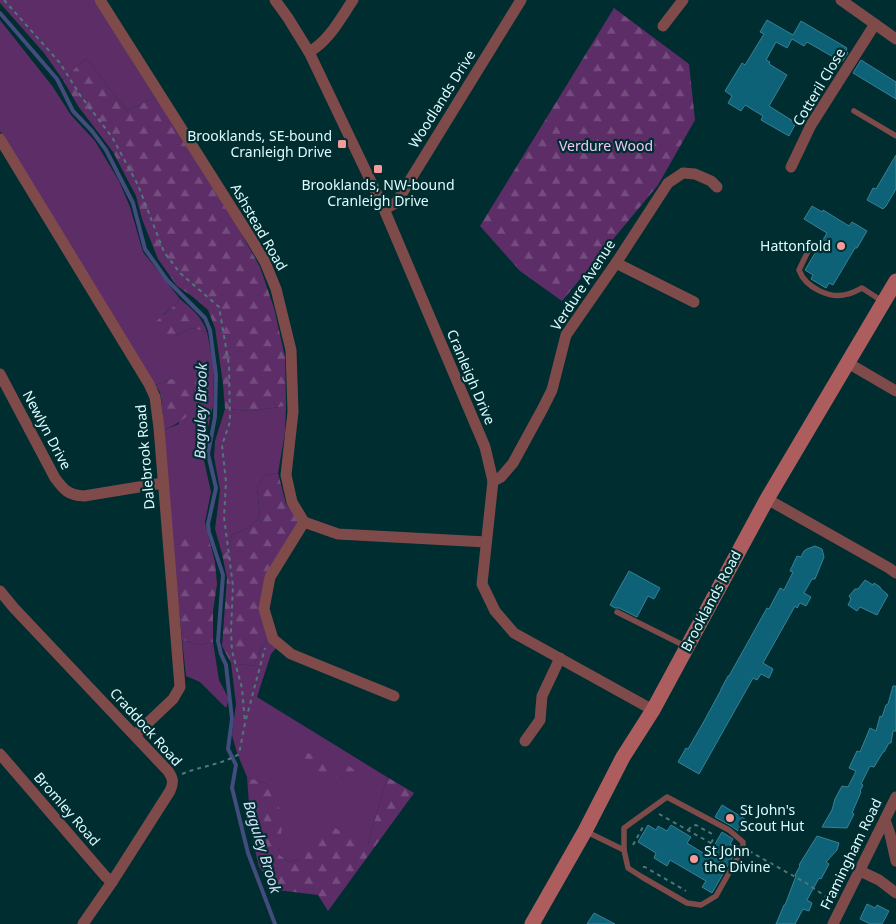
<svg xmlns="http://www.w3.org/2000/svg" width="896" height="924" viewBox="0 0 896 924" font-family="'Noto Sans',sans-serif">
  <style>
    .grass { fill: #5d2d67 }
    .forest { fill: url(#forest-firs) }
    .lines { fill: none; stroke-linecap: round; stroke-linejoin: round }
    .stream { stroke: #424c7d; stroke-width: 4 }
    .building { fill: #0e6277; stroke: #388197 }
    .path { stroke: #4f7779; stroke-width: 2; stroke-dasharray: 4 4; stroke-linecap: butt }
    .lane { stroke: #7e4b4a; stroke-width: 5.5 }
    .street { stroke: #7e4b4a; stroke-width: 11 }
    .secondary { stroke: #ae5d5e; stroke-width: 15 }
    .poi-dot { fill: #f59b9a; stroke: #002d30; stroke-width: 2 }
    .labels { text-anchor: middle; stroke-width: 4.5; stroke-linejoin: round; paint-order: stroke }
    .street-label { font-size: 14px; fill: #ddfcfe; stroke: #002d30 }
    .poi-label { font-size: 14px; fill: #ddfcfe; stroke: #002d30; text-anchor: end }
    .park-label { font-size: 14px; fill: #eec8f6; stroke: #002d30 }
    .water-label { font-size: 15px; font-style: italic; fill: #d2e1f9; stroke: #002d30 }
  </style>
  <defs>
    <pattern id="forest-firs" width="22" height="20" patternUnits="userSpaceOnUse" patternTransform="scale(1.25)"><rect width="22" height="20" fill="#5d2d67"/><path d="M5 1l3.5 6h-7zM16 11l3.5 6h-7z" fill="#744c7e"/></pattern>
  </defs>
  <rect width="100%" height="100%" fill="#002d30"/>
  <g class="grass">
    <path d="M0 0H94L155 97 127 111 86 58 63 80 44 53 0 3Z"/>
    <path d="M0 20 53 87 71 115 95 141 119 181 130 207 143 252 180 299 174 306 163 315 175 336 192 328 207 332 214 368 213 406 205 440 203 456 211 492 205 522 209 539H201L173 546 164 430 179 424 174 378 155 385 0 131Z"/>
    <path d="M286 406 285 433 278 473 265 475 257 487 260 517 249 527 232 535 228 551 222 554 215 529 220 490 214 457 215 441 225 409 253 411Z"/>
    <path d="M269 637 277 647 271 654 257 697 387 777 368 844 300 859 288 862 279 854 280 838 266 784 247 777 237 753 232 735 236 704 231 663 254 666 262 646Z"/>
    <path d="M182 640 199 645 213 642 219 680 229 699 226 708 200 682 186 676Z"/>
  </g>
  <g class="forest">
    <path d="M614 8 689 64 695 120 658 185 562 301 520 271 480 226Z"/>
    <path d="M86 58 127 111 155 97 236 224 260 267 274 308 285 357 286 406 253 411 225 409 223 384 215 328 208 310 193 297 177 286 158 259 142 219 136 196 113 152 78 106 63 80Z"/>
    <path d="M180 299C192 309 202 317 207 332L192 328 175 336 160 339 154 334 153 324 174 306Z"/>
    <path d="M191 376 199 380 202 397C190 415 184 421 164 430L161 397 160 392 155 385 174 378Z"/>
    <path d="M278 473 286 504 295 515 299 522 264 580 269 637 262 646 254 666 231 663 222 646 227 578 222 554 228 551 232 535 249 527 260 517 257 487 265 475Z"/>
    <path d="M186 537 209 539 215 562 217 584 213 611V642L199 645 182 640 173 546Z"/>
    <path d="M307 753 342 762 357 771 358 779 350 781 318 772 304 760Z"/>
    <path d="M247 777 266 784 283 815 279 854 288 862 300 859 331 826 368 844 387 777 414 793 328 911 318 895 277 890 259 867 251 831Z"/>
  </g>
  <g class="lines">
    <path class="stream" d="M0 13 57 79 73 111 92 131 106 150 133 203 145 249 167 280 205 318 210 330 216 375 215 417 208 454 216 488 208 524 209 532 223 575 218 641 221 654 226 665 232 719 228 749 236 765 232 788 248 853 275 924"/>
  </g>
  <g class="building">
    <path d="M767 20 793 35 801 21 847 48 846 51 848 53 842 62 807 42 804 46 792 39 787 48 776 42 766 60 770 62 769 64 787 75 769 106 796 123 789 136 761 120 763 116 745 105 741 111 728 103 732 96 725 91 742 63 745 65 764 34 760 32Z"/>
    <path d="M861 60 896 82V99L853 73Z"/>
    <path d="M896 155V189L886 206 883 209 867 200 873 188 876 189Z"/>
    <path d="M812 206 822 212 823 210 849 226 852 222 867 231 857 248H855L833 285 829 283 826 288 811 279 813 275 805 270 827 233 804 219Z"/>
    <path d="M815 546 822 549 824 557 815 579H812L804 593 811 597 806 606 800 603 797 608 795 606 763 663 773 669 769 678 761 674 757 680 753 678 699 774 678 762 686 748 688 749 703 723 721 690V689L728 676H729L767 608 769 609 780 588 784 590 793 572 790 571 797 556 801 557 804 551 807 549Z"/>
    <path d="M629 571 660 588 654 599 648 596 637 617 619 608H615L610 605Z"/>
    <path d="M865 580 873 585 874 583 880 587 881 589 888 595 877 615 860 607 857 611 848 605 851 599 849 596 855 589H858Z"/>
    <path d="M893 686H896V731H893L891 743H889L884 752H883L874 767 870 766 861 784 863 785 860 791 861 792 852 813 854 814 847 828 822 827 832 810 835 799 842 786 848 787 856 771 849 768 857 751 860 752 870 728 876 731 880 716 882 717 886 705 888 704Z"/>
    <path d="M722 805 745 819 738 831 731 826 715 817Z"/>
    <path d="M648 825 656 830 658 826 667 831 671 825 691 837 687 843 708 856 722 832 733 839 730 844 738 848 712 893 702 887 706 881 670 860 667 866 654 858 656 853 638 842Z"/>
    <path d="M817 836 839 843 837 850 826 862 829 864 821 879 819 878 807 900 812 903 809 911 803 909 795 924H776L784 905H785L796 876 795 875 800 866 799 865Z"/>
    <path d="M867 904 875 908 877 905 889 911 882 924H870L860 919Z"/>
    <path d="M594 913 615 924H587Z"/>
  </g>
  <g class="lines">
    <g class="path">
      <path d="M4 0 60 63 80 95 112 137 138 185 164 252 180 273 219 307 229 365 230 422 222 445 226 482 224 517 233 586 231 630 232 651 242 688 245 723"/>
      <path d="M182 774C201 766 221 765 239 754L245 723 265 648"/>
      <path d="M659 814 716 846"/>
      <path d="M688 830 692 826 696 825 712 834 713 833"/>
      <path d="M711 843 715 836"/>
      <path d="M633 845 644 825"/>
      <path d="M749 851 806 883 831 900"/>
      <path d="M643 867H645L686 891"/>
    </g>
    <g class="lane">
      <path d="M854 111 896 136"/>
      <path d="M809 249 799 270C805 287 830 300 848 294 853 293 858 290 862 288L882 301"/>
      <path d="M617 612 687 647"/>
      <path d="M667 797 729 830 743 842V848L716 896 701 905 687 903 642 877 628 868 624 850V828Z"/>
      <path d="M585 831 624 850"/>
    </g>
    <g class="street">
      <path d="M100 0 250 237 265 262 276 289 291 350 293 412 286 475 292 502 304 522 338 534 486 542"/>
      <path d="M275 0 288 18 309 52 384 209 485 447 493 481 482 584 495 611 514 633 653 710"/>
      <path d="M841 0 896 39"/>
      <path d="M663 26 683 0"/>
      <path d="M309 52C329 41 340 19 353 0"/>
      <path d="M0 139 149 384 155 397 159 428 180 687 173 699 135 735"/>
      <path d="M791 167 811 125 875 24"/>
      <path d="M384 209 396 203 521 0"/>
      <path d="M616 263 694 302"/>
      <path d="M848 363 896 391"/>
      <path d="M0 374 55 478C64 490 68 495 84 496L163 483"/>
      <path d="M493 481 501 477 513 463 543 408 552 390 566 335 616 263 668 183 683 173 695 174 711 181 717 187"/>
      <path d="M767 499 889 568 896 573"/>
      <path d="M304 522 270 577 264 609 273 639 291 654 394 696"/>
      <path d="M0 591 14 608 168 771C173 778 174 782 170 791L112 882 83 924"/>
      <path d="M525 741 540 720 542 696 560 658"/>
      <path d="M0 754 105 876 112 882"/>
      <path d="M885 820 890 834 896 861"/>
      <path d="M860 871 879 880 896 893"/>
      <path d="M833 924 896 797"/>
    </g>
    <path class="secondary" d="M532 924 585 831 623 757 653 710 767 499 896 281"/>
  </g>
  <g class="poi-dot">
    <rect x="337" y="139" width="10" height="10" rx="2.5"/>
    <rect x="373" y="164" width="10" height="10" rx="2.5"/>
    <circle cx="841" cy="246" r="5"/>
    <circle cx="730" cy="818" r="5"/>
    <circle cx="694" cy="859" r="5"/>
  </g>
  <g class="labels">
    <g class="street-label">
      <text transform="translate(819 87) rotate(-59)" y="5">Cotteril Close</text>
      <text transform="translate(442 99) rotate(-58)" y="5">Woodlands Drive</text>
      <text transform="translate(259 227) rotate(60)" y="5">Ashstead Road</text>
      <text transform="translate(583 285) rotate(-57)" y="5">Verdure Avenue</text>
      <text transform="translate(471 377) rotate(67)" y="5">Cranleigh Drive</text>
      <text transform="translate(47 430) rotate(62)" y="5">Newlyn Drive</text>
      <text transform="translate(145 457) rotate(-95)" y="5">Dalebrook Road</text>
      <text transform="translate(711 601) rotate(-62)" y="5">Brooklands Road</text>
      <text transform="translate(146 727) rotate(48)" y="5">Craddock Road</text>
      <text transform="translate(67 809) rotate(49)" y="5">Bromley Road</text>
      <text transform="translate(851 854) rotate(-64)" y="5">Framingham Road</text>
    </g>
    <g class="poi-label">
      <text x="332" y="141">Brooklands, SE-bound<tspan x="332" dy="16">Cranleigh Drive</tspan></text>
      <text x="378" y="190" text-anchor="middle">Brooklands, NW-bound<tspan x="378" dy="16">Cranleigh Drive</tspan></text>
      <text x="831" y="251">Hattonfold</text>
      <text x="740" y="815" text-anchor="start">St John's<tspan x="740" dy="16">Scout Hut</tspan></text>
      <text x="704" y="856" text-anchor="start">St John<tspan x="704" dy="16">the Divine</tspan></text>
    </g>
    <g class="park-label">
      <text x="606" y="151">Verdure Wood</text>
    </g>
    <g class="water-label">
      <text transform="translate(201 411) rotate(-89)" y="5">Baguley Brook</text>
      <text transform="translate(262 847) rotate(73)" y="5">Baguley Brook</text>
    </g>
  </g>
</svg>
